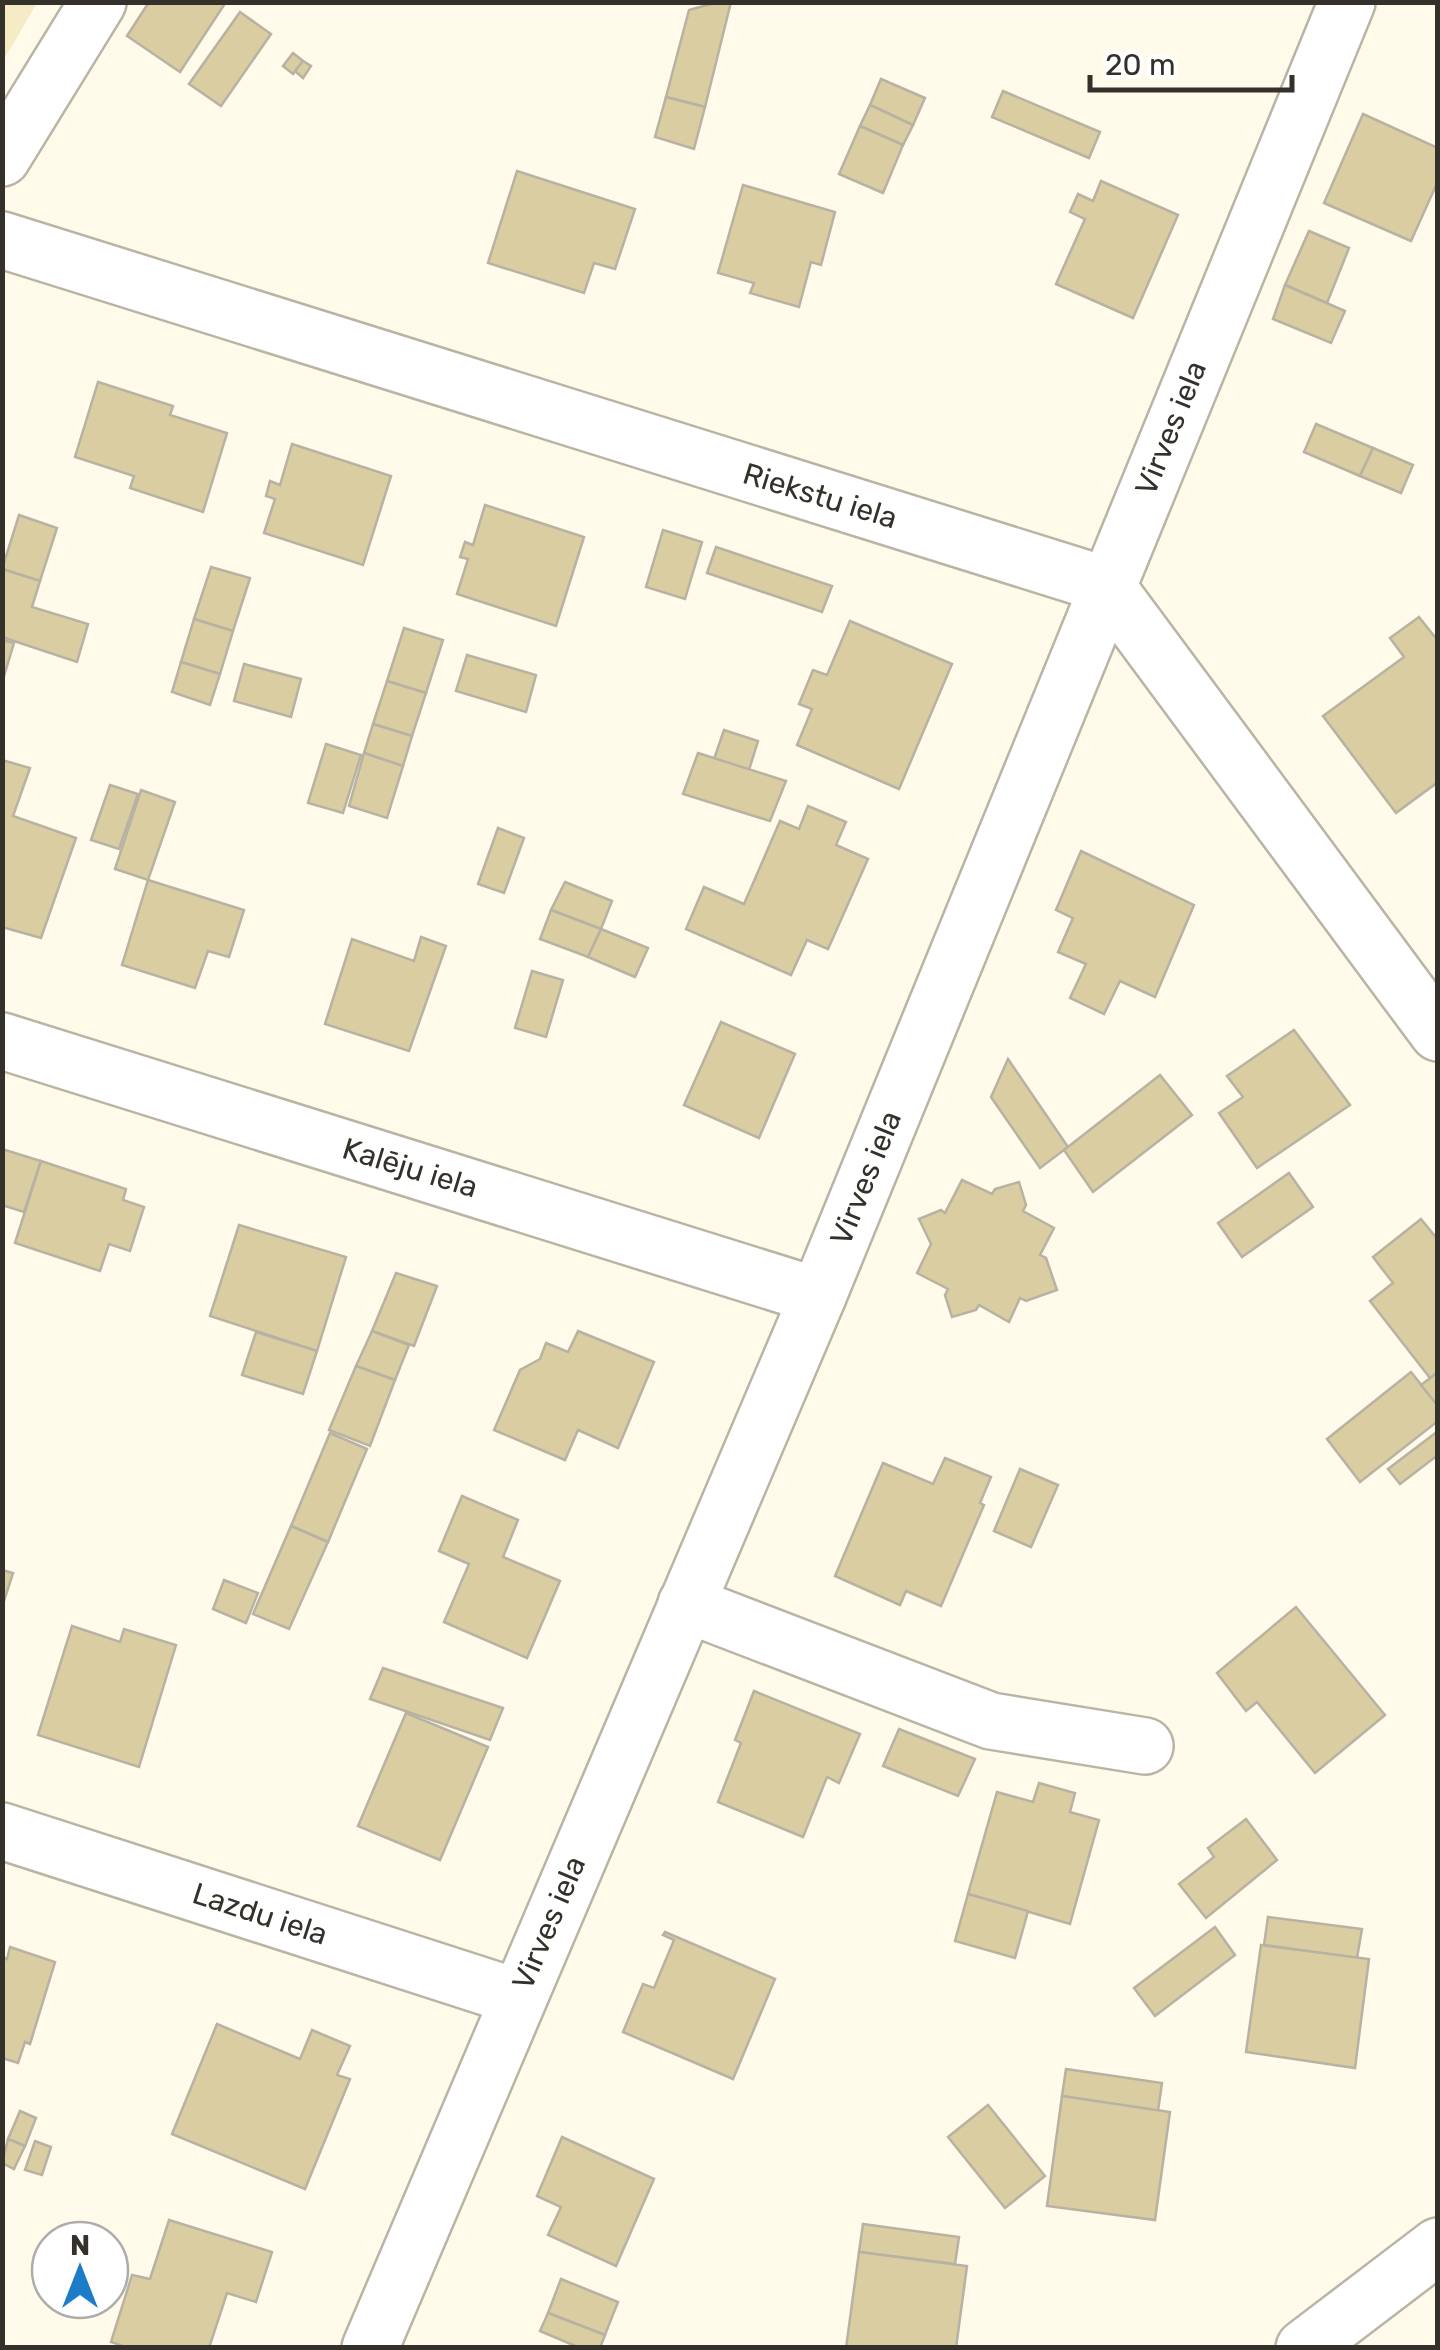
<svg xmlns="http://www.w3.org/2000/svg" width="1440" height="2350" viewBox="0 0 1440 2350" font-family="Rubik,sans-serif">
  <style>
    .green { fill: #f6ebc4 }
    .building { fill: #dacda2; stroke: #b7b2a2; stroke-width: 2.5 }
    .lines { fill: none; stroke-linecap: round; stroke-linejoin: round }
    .minor-casing { stroke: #b9b4a4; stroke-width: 60 }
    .minor { stroke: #fff; stroke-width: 55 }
    .labels { text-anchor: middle; stroke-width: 8; stroke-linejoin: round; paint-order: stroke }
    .street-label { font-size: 30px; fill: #33312a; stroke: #fff }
  </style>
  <rect width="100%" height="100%" fill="#fffae9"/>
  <path class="green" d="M3 2 37 3 3 61 2 3Z"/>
  <g class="building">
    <path d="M149 2H226L180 72 127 36Z"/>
    <path d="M718 2H731L705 107 666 97 689 10Z"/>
    <path d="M240 12 271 34 221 106 189 84Z"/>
    <path d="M293 53 303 61 293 74 283 66Z"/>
    <path d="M303 61 311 66 303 78 295 71Z"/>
    <path d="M881 79 925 98 913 125 870 105Z"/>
    <path d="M1003 91 1100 132 1089 158 992 117Z"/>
    <path d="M666 97 705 107 694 149 655 137Z"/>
    <path d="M870 105 913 125 903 145 860 126Z"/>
    <path d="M1363 114 1438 148V181L1411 241 1324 203Z"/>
    <path d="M860 126 903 145 883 193 839 174Z"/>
    <path d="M517 171 635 209 615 269 594 263 584 293 488 263Z"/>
    <path d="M1101 181 1178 215 1133 318 1056 284 1085 219 1070 212 1078 194 1093 201Z"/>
    <path d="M743 185 835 212 821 265 811 262 799 307 750 293 754 283 718 273Z"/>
    <path d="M1309 231 1349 248 1327 303 1285 285Z"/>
    <path d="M1285 285 1345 311 1331 343 1273 319Z"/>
    <path d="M98 382 173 406 170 415 227 433 203 512 130 488 134 476 75 457Z"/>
    <path d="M1316 424 1373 448 1360 476 1304 452Z"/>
    <path d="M292 444 391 476 363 565 264 533 275 499 266 496 270 481 280 485Z"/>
    <path d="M1373 448 1413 465 1401 493 1360 476Z"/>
    <path d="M485 505 584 537 556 626 457 594 468 559 460 557 465 542 473 545Z"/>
    <path d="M19 515 57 528 40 581 2 569Z"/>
    <path d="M663 530 702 542 685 599 646 587Z"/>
    <path d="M716 547 832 586 822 612 707 573Z"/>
    <path d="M211 567 250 578 233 631 194 619Z"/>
    <path d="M2 569 40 581 32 607 88 624 77 662 2 637Z"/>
    <path d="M1419 617 1438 641V782L1396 813 1323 716 1404 657 1390 638Z"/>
    <path d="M194 619 233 631 220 674 181 662Z"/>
    <path d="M850 621 952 664 899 789 797 745 812 709 799 704 813 670 827 675Z"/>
    <path d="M404 628 443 640 426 693 387 681Z"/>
    <path d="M2 640 14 643 2 683Z"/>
    <path d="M467 655 536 675 526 712 456 691Z"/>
    <path d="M181 662 220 674 210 705 172 692Z"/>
    <path d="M244 664 301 679 291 717 234 701Z"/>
    <path d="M387 681 426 693 412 736 373 724Z"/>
    <path d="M373 724 412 736 403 766 364 753Z"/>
    <path d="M724 730 758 741 749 770 714 759Z"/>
    <path d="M326 744 361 755 343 813 308 803Z"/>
    <path d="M364 753 403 766 387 818 349 806Z"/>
    <path d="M698 753 786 781 770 821 683 794Z"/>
    <path d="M2 760 30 768 13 816 76 838 41 938 2 927Z"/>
    <path d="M110 785 138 794 119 849 91 840Z"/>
    <path d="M141 790 175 802 148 880 115 869Z"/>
    <path d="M808 806 846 822 836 845 868 859 828 949 807 940 791 975 686 929 704 887 744 904 780 821 799 829Z"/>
    <path d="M498 828 524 838 504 893 478 884Z"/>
    <path d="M1081 851 1194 905 1155 997 1120 981 1104 1014 1070 998 1086 964 1058 952 1073 918 1056 910Z"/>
    <path d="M148 880 244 910 229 957 208 951 195 988 122 965Z"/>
    <path d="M565 882 612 901 601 929 551 910Z"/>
    <path d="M551 910 601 929 588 957 540 939Z"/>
    <path d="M601 929 648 948 635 977 588 957Z"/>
    <path d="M421 937 446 946 409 1051 325 1024 352 939 414 961Z"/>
    <path d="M532 971 563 980 546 1037 515 1028Z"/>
    <path d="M721 1022 795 1054 759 1138 684 1105Z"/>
    <path d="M1294 1030 1350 1105 1257 1168 1219 1113 1243 1097 1227 1076Z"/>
    <path d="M1008 1059 1068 1147 1040 1168 991 1097Z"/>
    <path d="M1160 1075 1192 1115 1093 1192 1064 1150Z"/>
    <path d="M2 1149 41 1161 24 1212 2 1205Z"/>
    <path d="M41 1161 126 1189 123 1200 144 1207 130 1251 109 1244 100 1271 15 1243Z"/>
    <path d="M1289 1173 1313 1207 1242 1257 1218 1223Z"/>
    <path d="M962 1180 992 1194 995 1189 1019 1182 1026 1205 1023 1211 1054 1228 1040 1255 1046 1258 1057 1290 1026 1301 1020 1298 1009 1322 979 1305 976 1310 952 1317 945 1295 948 1289 917 1273 931 1244 919 1219 941 1210 945 1213Z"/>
    <path d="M1421 1219 1438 1240V1372L1430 1378 1370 1301 1393 1283 1373 1257Z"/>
    <path d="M239 1225 346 1257 317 1351 210 1316Z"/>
    <path d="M396 1273 437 1286 414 1346 372 1331Z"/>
    <path d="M372 1331 409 1345 395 1380 356 1366Z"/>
    <path d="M578 1331 654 1362 618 1448 578 1430 565 1460 494 1430 520 1370 540 1359 546 1343 568 1352Z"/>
    <path d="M256 1332 317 1351 303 1394 242 1375Z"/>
    <path d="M356 1366 395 1380 370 1446 329 1430Z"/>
    <path d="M1411 1372 1438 1406V1421L1360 1482 1327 1439Z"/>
    <path d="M1438 1372V1406L1421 1385Z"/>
    <path d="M1438 1431V1455L1400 1484 1388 1469Z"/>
    <path d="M330 1433 367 1449 328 1542 291 1526Z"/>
    <path d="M945 1458 991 1477 980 1503 984 1505 941 1606 906 1591 900 1605 835 1576 883 1463 933 1484Z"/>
    <path d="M1020 1469 1058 1485 1031 1547 994 1531Z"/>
    <path d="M462 1496 518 1520 503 1557 560 1581 527 1658 444 1622 469 1564 439 1551Z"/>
    <path d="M291 1526 328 1542 289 1629 253 1614Z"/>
    <path d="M2 1570 13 1573 2 1607Z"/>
    <path d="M224 1580 258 1593 246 1623 213 1609Z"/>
    <path d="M1296 1607 1385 1715 1315 1773 1257 1702 1246 1711 1217 1673Z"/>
    <path d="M72 1626 120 1642 124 1629 176 1645 139 1767 38 1735Z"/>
    <path d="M383 1668 503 1708 490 1740 370 1699Z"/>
    <path d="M754 1691 860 1734 839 1783 827 1777 803 1837 718 1802 741 1743 735 1740Z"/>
    <path d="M406 1713 488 1747 440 1860 358 1826Z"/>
    <path d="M899 1729 975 1759 958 1796 883 1766Z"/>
    <path d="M1039 1783 1075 1793 1070 1812 1099 1820 1070 1924 968 1894 997 1792 1033 1802Z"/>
    <path d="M1246 1819 1277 1860 1206 1918 1179 1884 1214 1857 1208 1848Z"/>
    <path d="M968 1894 1028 1911 1015 1958 955 1941Z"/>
    <path d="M1268 1917 1362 1929 1357 1958 1264 1945Z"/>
    <path d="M1215 1927 1235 1955 1155 2016 1134 1988Z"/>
    <path d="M665 1932 775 1979 733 2079 623 2032 643 1984 654 1988 674 1940 663 1935Z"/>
    <path d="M1261 1945 1369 1959 1355 2068 1246 2052Z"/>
    <path d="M10 1947 55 1962 30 2044 25 2042 18 2063 2 2058V1957L7 1959Z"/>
    <path d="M217 2024 300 2059 312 2030 350 2046 337 2075 350 2079 305 2189 172 2134Z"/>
    <path d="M1066 2069 1162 2083 1158 2111 1062 2096Z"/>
    <path d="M1062 2096 1170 2112 1155 2220 1047 2206Z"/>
    <path d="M988 2105 1045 2176 1005 2208 948 2137Z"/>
    <path d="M20 2111 36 2118 25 2146 8 2139Z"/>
    <path d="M562 2137 654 2179 616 2266 548 2235 561 2207 537 2196Z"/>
    <path d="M8 2139 25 2146 14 2169 2 2163Z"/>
    <path d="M35 2141 51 2147 42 2175 25 2170Z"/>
    <path d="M169 2220 272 2252 256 2302 227 2293 209 2348H128L111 2342 132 2275 150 2279Z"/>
    <path d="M863 2224 959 2237 955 2264 859 2252Z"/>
    <path d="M859 2252 967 2266 956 2348H846Z"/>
    <path d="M561 2279 618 2302 605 2335 548 2313Z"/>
    <path d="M548 2313 605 2335 600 2348H580L540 2331Z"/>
  </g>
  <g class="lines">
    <defs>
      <g id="minor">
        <path d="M2 158 98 2"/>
        <path d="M2 240 1106 585 1438 1033"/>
        <path d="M2 1041 818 1296"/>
        <path d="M686 1604 991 1721 1145 1746"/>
        <path d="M2 1831 517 1997"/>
        <path d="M370 2348 818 1296 1347 2"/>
        <path d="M1304 2348 1438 2246"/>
      </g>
    </defs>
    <use href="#minor" class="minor-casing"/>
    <use href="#minor" class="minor"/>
  </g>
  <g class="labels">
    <g class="street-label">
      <text transform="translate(1171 428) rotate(-68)" y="10">Virves iela</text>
      <text transform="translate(820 496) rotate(17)" y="10">Riekstu iela</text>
      <text transform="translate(410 1168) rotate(17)" y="10">Kalēju iela</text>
      <text transform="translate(866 1178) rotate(-68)" y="10">Virves iela</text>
      <text transform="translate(260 1914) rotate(18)" y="10">Lazdu iela</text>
      <text transform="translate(549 1923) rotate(-67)" y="10">Virves iela</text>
    </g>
  </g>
  <rect width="1440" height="2350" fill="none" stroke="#33312a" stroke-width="10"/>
  <g transform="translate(80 2270)"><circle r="48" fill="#ffffff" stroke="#adadaa" stroke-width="2.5"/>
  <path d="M0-8L18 38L0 25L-18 38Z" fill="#1b7dc9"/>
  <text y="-15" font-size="28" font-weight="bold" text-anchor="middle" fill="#33312a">N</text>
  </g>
  <path d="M1090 75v15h202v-15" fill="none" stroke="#33312a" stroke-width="5"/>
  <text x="1105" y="75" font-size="30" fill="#33312a" stroke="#ffffff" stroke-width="8" paint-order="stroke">20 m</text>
</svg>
